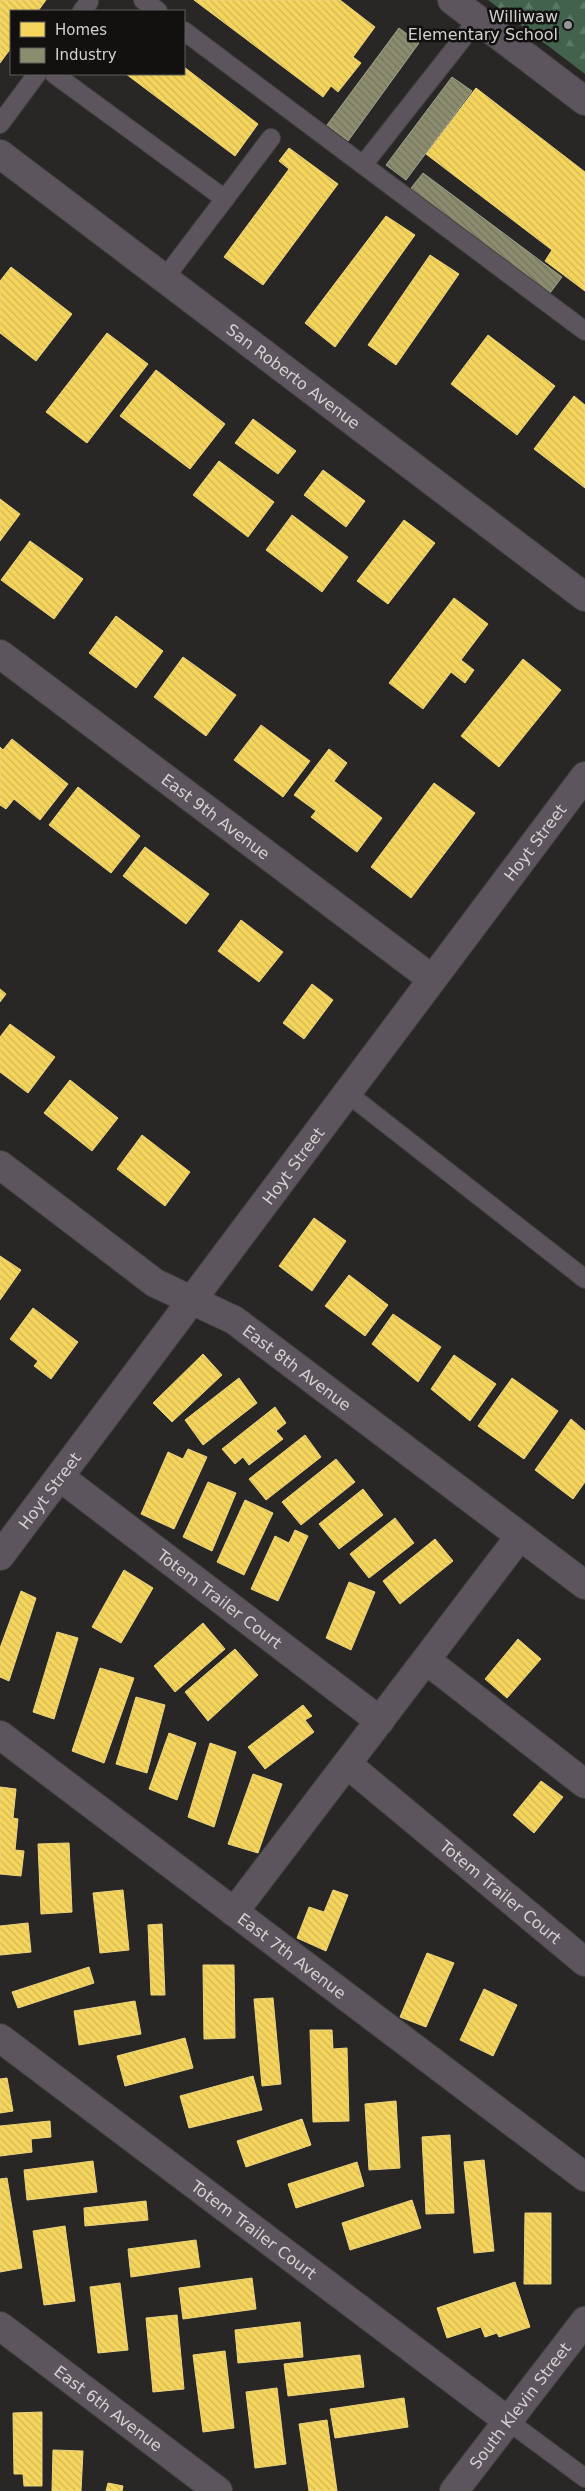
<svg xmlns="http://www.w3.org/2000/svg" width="585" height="2491" viewBox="0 0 585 2491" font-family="'DejaVu Sans',sans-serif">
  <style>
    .forest { fill: url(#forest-firs) }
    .homes { fill: url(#homes-back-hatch); stroke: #ecd47e }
    .industry { fill: url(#industry-back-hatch); stroke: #a1a18b }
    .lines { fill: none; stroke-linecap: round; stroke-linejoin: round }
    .service-casing { stroke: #434241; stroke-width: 20 }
    .minor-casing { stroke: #434241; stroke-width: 30 }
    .tertiary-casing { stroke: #434241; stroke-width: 30 }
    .service { stroke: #5c555e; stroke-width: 18 }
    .minor { stroke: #5c555e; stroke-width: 28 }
    .tertiary { stroke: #5c555e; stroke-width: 28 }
    .poi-dot { fill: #989694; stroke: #12110f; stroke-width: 2 }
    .labels { text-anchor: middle; stroke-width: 5; stroke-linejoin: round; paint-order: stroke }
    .poi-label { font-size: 16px; fill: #d3d2cf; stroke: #12110f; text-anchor: end }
    .street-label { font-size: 16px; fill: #d3d2cf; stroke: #12110f }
  </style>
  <defs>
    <pattern id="forest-firs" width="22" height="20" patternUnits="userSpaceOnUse" patternTransform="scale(1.25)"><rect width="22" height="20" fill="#42624d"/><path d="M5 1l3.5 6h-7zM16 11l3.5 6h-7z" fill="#5c7866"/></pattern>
    <pattern id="homes-back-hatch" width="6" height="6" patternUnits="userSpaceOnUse" patternTransform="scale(1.25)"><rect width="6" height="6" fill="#f6d55c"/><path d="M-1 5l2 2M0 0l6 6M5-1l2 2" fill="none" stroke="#d1b756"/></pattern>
    <pattern id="industry-back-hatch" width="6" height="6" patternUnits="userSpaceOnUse" patternTransform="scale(1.25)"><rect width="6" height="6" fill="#8c8c6e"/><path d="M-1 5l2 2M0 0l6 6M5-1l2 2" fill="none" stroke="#757560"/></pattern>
  </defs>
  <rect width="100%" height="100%" fill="#292725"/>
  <path class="forest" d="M488 0H585V74Z"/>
  <g class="homes">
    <path d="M0 0H46L38 11H11V48L0 63Z"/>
    <path d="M194 0H340L375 27 353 57 361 63 338 92 331 86 323 97Z"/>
    <path d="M184 67 258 124 235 156 126 74H184Z"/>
    <path d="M476 88 585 172V291L545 261 552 250 426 154Z"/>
    <path d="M289 148 338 184 263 285 224 257 289 169 279 161Z"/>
    <path d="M386 216 415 235 335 347 305 323Z"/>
    <path d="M430 255 459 274 396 365 368 345Z"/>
    <path d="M11 267 72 314 36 361 0 333V281Z"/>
    <path d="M107 333 148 364 87 443 46 412Z"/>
    <path d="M488 335 555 386 517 435 451 384Z"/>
    <path d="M156 370 225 424 190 469 120 416Z"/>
    <path d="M574 396 585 405V488L534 449Z"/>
    <path d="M253 419 296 451 278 474 235 443Z"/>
    <path d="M219 461 274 502 248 537 193 495Z"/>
    <path d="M323 470 365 501 346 527 304 495Z"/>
    <path d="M0 499 20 514 0 541Z"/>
    <path d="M292 515 348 557 322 592 266 550Z"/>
    <path d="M404 520 435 543 388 604 357 581Z"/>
    <path d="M30 541 83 579 54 619 1 580Z"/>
    <path d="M454 598 488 624 461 660 474 670 465 683 451 672 423 709 389 683Z"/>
    <path d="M116 616 163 651 136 688 89 653Z"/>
    <path d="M183 657 236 695 206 736 154 697Z"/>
    <path d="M523 659 561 690 499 767 461 736Z"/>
    <path d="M261 725 310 761 283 797 234 760Z"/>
    <path d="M12 739 68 784 40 820 14 799 6 809 0 805V747L3 750Z"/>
    <path d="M329 749 347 763 334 781 382 818 357 852 311 817 316 811 294 795Z"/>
    <path d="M434 783 475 813 411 898 371 867Z"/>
    <path d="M78 787 140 836 111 873 49 825Z"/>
    <path d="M145 847 209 894 186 924 123 876Z"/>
    <path d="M241 920 283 952 259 982 218 951Z"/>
    <path d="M312 984 333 1000 304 1039 283 1023Z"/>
    <path d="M0 989 6 994 0 1002Z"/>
    <path d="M10 1024 55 1057 28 1093 0 1072V1037Z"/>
    <path d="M70 1080 118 1118 92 1151 44 1113Z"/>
    <path d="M142 1135 190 1172 165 1206 117 1169Z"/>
    <path d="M314 1218 346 1241 312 1291 279 1266Z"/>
    <path d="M0 1256 21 1270 0 1300Z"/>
    <path d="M349 1275 388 1305 365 1336 325 1306Z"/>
    <path d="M33 1308 78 1342 51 1379 34 1366 38 1361 10 1339Z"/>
    <path d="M393 1314 441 1347 418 1382 372 1344Z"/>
    <path d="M203 1354 222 1375 172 1422 153 1403Z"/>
    <path d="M454 1355 496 1384 470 1421 431 1389Z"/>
    <path d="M239 1378 257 1403 203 1445 185 1420Z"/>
    <path d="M512 1378 558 1411 524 1459 478 1426Z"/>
    <path d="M275 1407 286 1423 276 1431 283 1439 249 1465 243 1457 235 1464 222 1449Z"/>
    <path d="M571 1419 585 1431V1482L573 1499 535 1470Z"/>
    <path d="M305 1435 321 1457 266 1500 249 1479Z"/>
    <path d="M188 1449 207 1457 174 1529 141 1514 168 1452 183 1459Z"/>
    <path d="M336 1459 355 1482 301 1525 282 1502Z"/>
    <path d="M208 1482 236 1493 212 1551 183 1537Z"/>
    <path d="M363 1489 383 1515 339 1549 319 1524Z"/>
    <path d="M245 1500 273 1513 244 1575 217 1562Z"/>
    <path d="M395 1518 414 1543 369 1578 350 1554Z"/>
    <path d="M295 1530 308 1536 278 1601 251 1589 275 1536 289 1543Z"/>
    <path d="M435 1539 453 1561 400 1604 383 1581Z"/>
    <path d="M124 1570 153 1588 121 1643 92 1627Z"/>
    <path d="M349 1582 375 1592 351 1650 326 1638Z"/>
    <path d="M21 1591 36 1598 9 1681 0 1677V1648Z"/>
    <path d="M203 1623 225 1649 175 1692 154 1666Z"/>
    <path d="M57 1632 78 1638 54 1719 33 1712Z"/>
    <path d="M518 1639 541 1659 507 1698 485 1679Z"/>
    <path d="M235 1649 258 1675 208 1721 185 1692Z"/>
    <path d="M100 1668 134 1678 104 1763 72 1751Z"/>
    <path d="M136 1697 165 1705 147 1773 116 1764Z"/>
    <path d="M303 1705 312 1716 305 1720 314 1732 265 1769 248 1747Z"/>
    <path d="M169 1733 196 1743 177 1800 149 1789Z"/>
    <path d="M210 1743 236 1752 214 1827 188 1817Z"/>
    <path d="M253 1774 282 1784 258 1853 228 1844Z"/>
    <path d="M541 1781 563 1797 534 1833 513 1815Z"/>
    <path d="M0 1787 16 1789 13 1818 18 1819 15 1850 24 1851 21 1876 0 1874Z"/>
    <path d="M69 1843 72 1912 41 1914 38 1844Z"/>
    <path d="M123 1890 129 1950 100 1953 93 1893Z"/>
    <path d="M333 1890 348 1895 326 1951 297 1938 309 1907 324 1912Z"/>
    <path d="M28 1923 31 1952 0 1955V1926Z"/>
    <path d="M162 1924 165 1995H151L148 1925Z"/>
    <path d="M427 1953 454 1963 426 2027 400 2017Z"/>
    <path d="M203 1965H234L235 2038 204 2039Z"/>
    <path d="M89 1967 94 1983 18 2008 12 1992Z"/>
    <path d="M484 1989 517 2005 493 2056 460 2040Z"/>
    <path d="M273 1998 281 2084 262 2086 254 1999Z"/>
    <path d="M135 2001 141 2034 79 2045 74 2011Z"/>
    <path d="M310 2030H332L333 2049 347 2048 349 2121 313 2122Z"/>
    <path d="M185 2038 193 2068 125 2086 117 2056Z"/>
    <path d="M253 2076 262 2110 189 2128 180 2096Z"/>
    <path d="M7 2078 13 2111 0 2113V2079Z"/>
    <path d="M396 2101 400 2168 369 2170 365 2104Z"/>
    <path d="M302 2119 311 2145 246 2167 237 2141Z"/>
    <path d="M50 2121 51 2137 31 2139 32 2152 0 2156V2126Z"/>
    <path d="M450 2135 454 2213 426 2214 422 2137Z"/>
    <path d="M484 2160 494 2251 474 2253 464 2162Z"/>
    <path d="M93 2161 97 2192 27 2200 24 2170Z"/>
    <path d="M357 2162 364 2186 296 2208 288 2184Z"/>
    <path d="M7 2178 22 2268 0 2272V2179Z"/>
    <path d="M412 2200 421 2228 350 2250 342 2223Z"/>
    <path d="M146 2201 148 2220 85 2226 84 2208Z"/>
    <path d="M525 2213H551V2284H524Z"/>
    <path d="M65 2226 75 2301 44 2305 33 2231Z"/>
    <path d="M196 2240 200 2267 131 2277 128 2249Z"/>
    <path d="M252 2278 256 2309 183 2319 179 2288Z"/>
    <path d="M515 2282 530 2327 499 2337 497 2333 485 2337 481 2327 447 2338 437 2308Z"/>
    <path d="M120 2283 128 2350 98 2353 90 2287Z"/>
    <path d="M177 2315 184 2389 153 2392 146 2318Z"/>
    <path d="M300 2322 303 2357 238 2363 235 2330Z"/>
    <path d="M225 2351 234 2428 203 2432 193 2355Z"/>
    <path d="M360 2355 364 2387 288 2396 284 2364Z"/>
    <path d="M277 2388 286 2464 255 2468 246 2392Z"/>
    <path d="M404 2398 408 2427 335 2438 330 2409Z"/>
    <path d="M42 2412V2486H24L23 2474H14L13 2413Z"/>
    <path d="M327 2420 337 2491H309L299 2424Z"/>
    <path d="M53 2450 83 2451 81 2491H52Z"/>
    <path d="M108 2483 123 2486 122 2491H106Z"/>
  </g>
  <g class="industry">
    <path d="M399 28 419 43 348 141 327 125Z"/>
    <path d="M452 77 472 91 406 180 386 165Z"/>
    <path d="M423 173 562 277 547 297 408 192Z"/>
  </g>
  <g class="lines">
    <defs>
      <g id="service">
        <path d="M143 0 158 11"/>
        <path d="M82 11 89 2"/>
        <path d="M184 31 585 331"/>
        <path d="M54 74 225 199"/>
        <path d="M0 124 37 74"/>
        <path d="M363 165 478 19"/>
        <path d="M164 279 271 138"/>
        <path d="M347 1093 585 1279"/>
        <path d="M508 2421 585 2478"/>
      </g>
      <g id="minor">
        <path d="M452 0 585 101"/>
        <path id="s1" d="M0 154 585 597"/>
        <path id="s2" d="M0 654 432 979"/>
        <path id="s3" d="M0 1165 155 1283 234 1320 585 1585"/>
        <path id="s4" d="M60 1477 380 1721"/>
        <path id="s5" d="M0 1556C197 1297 389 1035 585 776"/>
        <path d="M426 1660 585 1784"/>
        <path id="s6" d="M0 1735 585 2177"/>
        <path id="s7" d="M347 1764 585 1962"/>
        <path d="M234 1912 520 1536"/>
        <path id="s8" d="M0 2038 508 2421"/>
        <path id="s9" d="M454 2491 585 2321"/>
      </g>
      <g id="tertiary">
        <path id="s10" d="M0 2326 218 2491"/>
      </g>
    </defs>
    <use href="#service" class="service-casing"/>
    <use href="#minor" class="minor-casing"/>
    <use href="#tertiary" class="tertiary-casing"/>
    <use href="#service" class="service"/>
    <use href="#minor" class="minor"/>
    <use href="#tertiary" class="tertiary"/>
  </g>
  <circle class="poi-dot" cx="568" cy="25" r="5"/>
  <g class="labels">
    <g class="poi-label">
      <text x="558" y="22">Williwaw<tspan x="558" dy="18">Elementary School</tspan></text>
    </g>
    <g class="street-label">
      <text dy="6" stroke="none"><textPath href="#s1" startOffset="368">San Roberto Avenue</textPath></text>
      <text dy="6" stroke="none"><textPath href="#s2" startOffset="270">East 9th Avenue</textPath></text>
      <text dy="6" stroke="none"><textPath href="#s5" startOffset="892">Hoyt Street</textPath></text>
      <text dy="6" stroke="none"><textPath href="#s5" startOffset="488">Hoyt Street</textPath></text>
      <text dy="6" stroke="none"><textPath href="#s3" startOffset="361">East 8th Avenue</textPath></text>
      <text dy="6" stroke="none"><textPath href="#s5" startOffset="82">Hoyt Street</textPath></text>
      <text dy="6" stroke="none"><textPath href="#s4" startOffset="201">Totem Trailer Court</textPath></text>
      <text dy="6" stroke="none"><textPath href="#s7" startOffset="200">Totem Trailer Court</textPath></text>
      <text dy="6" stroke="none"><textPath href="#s6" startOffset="366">East 7th Avenue</textPath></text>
      <text dy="6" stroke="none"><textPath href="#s8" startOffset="318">Totem Trailer Court</textPath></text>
      <text dy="6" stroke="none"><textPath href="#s9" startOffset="108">South Klevin Street</textPath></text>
      <text dy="6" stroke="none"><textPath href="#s10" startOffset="136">East 6th Avenue</textPath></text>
    </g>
  </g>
  <rect x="10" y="10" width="175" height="65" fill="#12110f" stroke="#5f5e5c"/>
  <rect x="20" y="22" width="25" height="15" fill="#f6d55c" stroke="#5f5e5c"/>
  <text x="55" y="35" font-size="15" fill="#d3d2cf">Homes</text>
  <rect x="20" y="48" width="25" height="15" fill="#8c8c6e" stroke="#5f5e5c"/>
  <text x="55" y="60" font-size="15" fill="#d3d2cf">Industry</text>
</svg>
